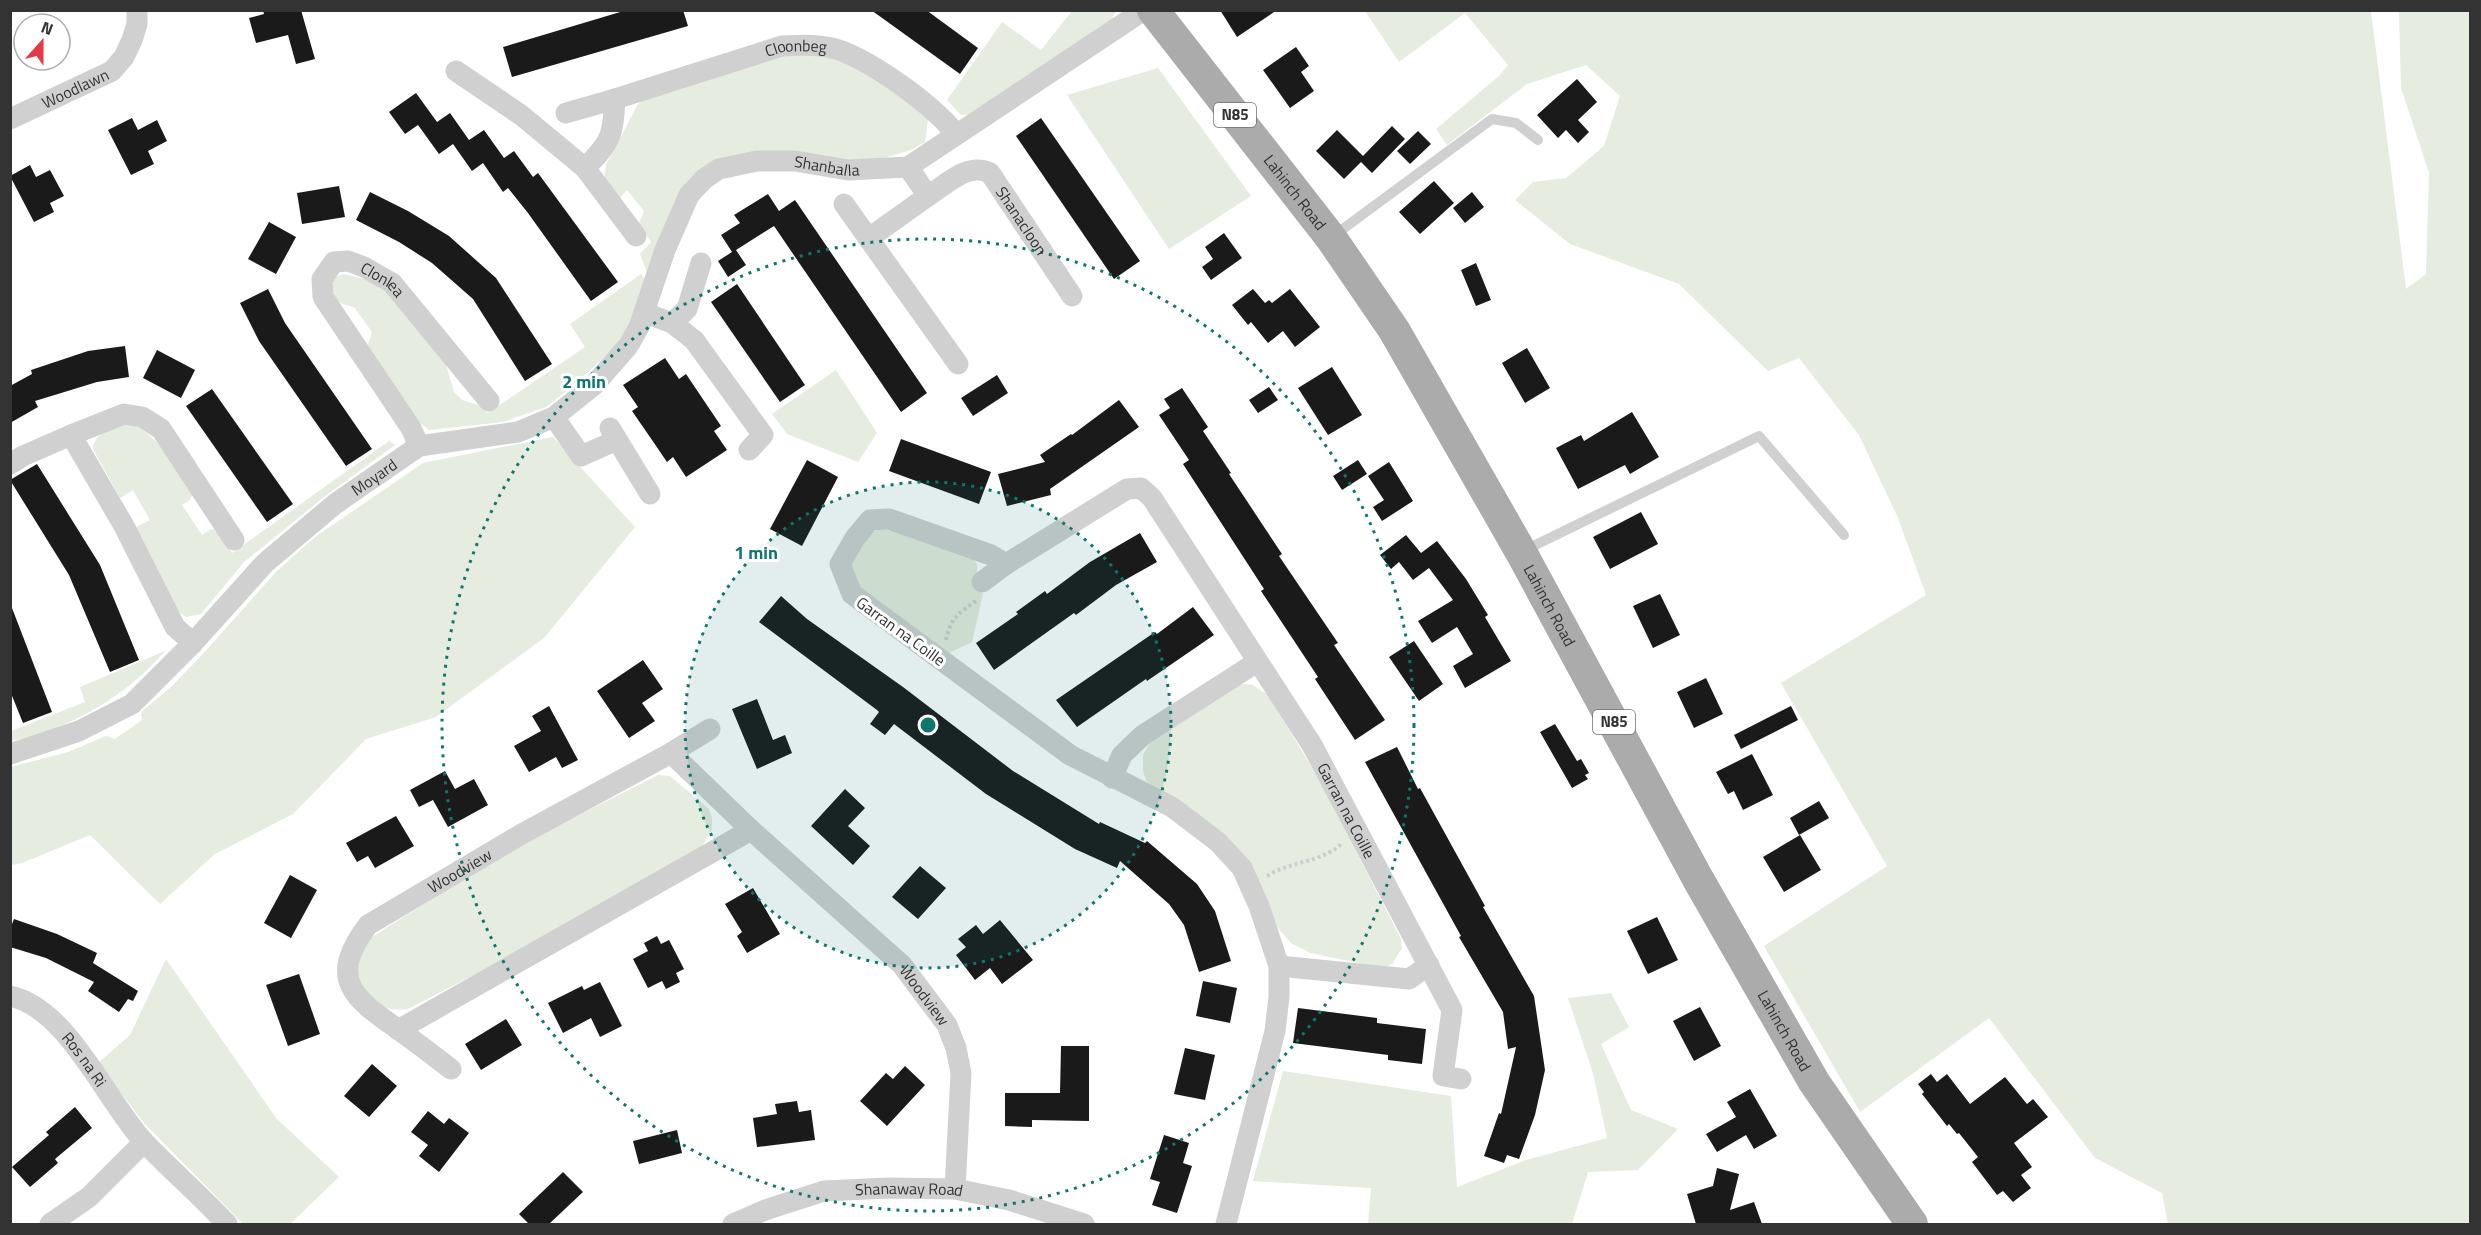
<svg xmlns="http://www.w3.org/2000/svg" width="2481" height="1235" viewBox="0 0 2481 1235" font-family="'Titillium Web',sans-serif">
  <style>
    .green { fill: #e6ecdf }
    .building { fill: #1a1a1a }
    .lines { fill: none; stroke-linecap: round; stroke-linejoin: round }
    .path { stroke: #cdcdcd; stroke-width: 4; stroke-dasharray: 3 3; stroke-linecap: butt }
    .service { stroke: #d0d0d0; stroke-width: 10 }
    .minor { stroke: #d0d0d0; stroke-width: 21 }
    .primary { stroke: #ababab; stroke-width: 32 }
    .ring { fill: none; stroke: #0f766e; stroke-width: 3; stroke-dasharray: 3 6 }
    .labels { text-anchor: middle; stroke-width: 6; stroke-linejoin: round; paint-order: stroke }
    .shield { fill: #fff; stroke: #707070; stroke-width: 1.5 }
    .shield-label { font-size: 15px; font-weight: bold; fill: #333 }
    .street-label { font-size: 16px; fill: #333; stroke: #fff }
    .centre { fill: #0f766e; stroke: #fff; stroke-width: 3 }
    .ring-label { font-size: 18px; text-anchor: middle; font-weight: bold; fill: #0f766e; stroke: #fff; stroke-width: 6; stroke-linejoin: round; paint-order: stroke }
  </style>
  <rect width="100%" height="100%" fill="#fff"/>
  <g class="green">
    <path d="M1072 11H1116L1109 24 972 114 961 115 947 100 1002 22 1041 50Z"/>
    <path d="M1365 11H2371L2406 289 2426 274 2429 173 2401 88 2399 11H2470V1224H2168L2162 1193 2095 1158 1989 1018 1860 1112 1764 946 1887 866 1781 683 1926 595 1898 518 1859 435 1799 358 1768 371 1679 284 1570 244 1515 200 1533 182 1566 178 1604 146 1620 96 1586 65 1527 84 1447 145 1436 129 1499 76 1508 65 1465 13 1399 62Z"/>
    <path d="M778 55 831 56 857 65 921 112 928 119 925 142 911 150 884 158 852 161 714 163 691 177 679 193 647 273 640 254 651 242 639 223 644 211 627 190 619 199 604 178 606 165 638 104 645 98Z"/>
    <path d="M1158 68 1251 196 1169 249 1067 95Z"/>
    <path d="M344 274 368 280 384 289 445 361 454 392 462 400 478 405 488 413 585 347 570 324 641 274 645 279 631 320 615 347 574 385 546 407 503 422 429 430 421 424 372 355 368 344 372 332 354 307C340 305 334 300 330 286L335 277Z"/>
    <path d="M836 370 877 433 858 462 787 434 772 414Z"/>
    <path d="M126 423C157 430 175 469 193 493L190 500 182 505 202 535 211 529 217 530 232 553 389 441 395 445 328 494 244 562 201 614 186 617 174 609 136 527 150 520 133 490 120 498 93 449C94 432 112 429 126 423Z"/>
    <path d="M553 437 635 527 544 638 436 717 366 739 293 814 215 854 160 904 90 835 22 863 11 865V767L68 752 106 736 115 739 142 720 141 712 171 687 201 656 276 572 315 537 423 463Z"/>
    <path d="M879 529 893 531 971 557C981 566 978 572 972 583L983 594 972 642 947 654 859 588C857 585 853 580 851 576 846 559 866 536 879 529Z"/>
    <path d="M165 651C127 696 68 730 11 741V731L85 702 80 687Z"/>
    <path d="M1245 684 1253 685 1268 695 1320 781 1401 939 1402 948 1392 964 1383 968 1310 953 1291 943 1278 928 1248 866 1233 844 1178 798 1153 788 1146 780 1143 771V755L1152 739 1238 685Z"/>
    <path d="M658 775 670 776 709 809 712 818V829L702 847 557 932 408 1009C398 1010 389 1010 380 1006 362 997 351 970 360 952 363 946 368 941 372 937L506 852Z"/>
    <path d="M166 959 276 1118 339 1177 290 1224H243L144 1123 98 1063 130 1035Z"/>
    <path d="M1611 993 1629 1027 1601 1044 1631 1110 1678 1129 1638 1170 1588 1172 1572 1224H1368L1371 1188 1253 1181 1283 1071 1451 1096 1457 1187 1526 1160 1607 1138 1593 1073 1568 998Z"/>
  </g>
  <g class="building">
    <path d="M263 10H301L315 59 296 64 288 35 256 43 249 18 264 14Z"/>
    <path d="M627 10H683L688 26 512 77 503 47Z"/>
    <path d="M871 10H926L978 48 960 74Z"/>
    <path d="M1220 10H1277L1237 37Z"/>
    <path d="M1296 47 1309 66 1301 72 1314 91 1290 108 1263 70Z"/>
    <path d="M1577 79 1597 102 1578 120 1589 132 1578 143 1566 130 1558 138 1537 115Z"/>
    <path d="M416 93 437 122 450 113 469 140 484 130 504 158 514 151 533 177 538 173 618 282 591 301 528 213 508 188 503 192 483 163 472 171 453 144 439 154 418 125 405 134 389 112Z"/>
    <path d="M132 118 138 130 157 120 167 141 148 151 154 164 131 175 108 130Z"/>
    <path d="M1041 118 1140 261 1114 279 1016 136Z"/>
    <path d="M1392 126 1405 139 1372 173 1361 162 1344 179 1316 151 1337 130 1363 156Z"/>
    <path d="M1418 131 1431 144 1410 164 1397 151Z"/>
    <path d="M30 165 36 177 50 170 64 196 50 203 54 212 34 222 10 176Z"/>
    <path d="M1434 181 1454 203 1420 234 1399 212Z"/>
    <path d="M339 186 345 217 302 224 297 193Z"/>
    <path d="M370 192 408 211 449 236 496 278 552 364 525 381 473 299 432 263 399 242 356 220Z"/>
    <path d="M1472 192 1484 207 1465 223 1453 208Z"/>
    <path d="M768 194 779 211 795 200 927 393 901 412 774 226 736 250 746 265 728 277 718 261 732 252 721 235 740 223 734 215Z"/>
    <path d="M269 222 296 237 276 274 248 259Z"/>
    <path d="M1224 233 1242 258 1211 280 1202 267 1213 259 1205 247Z"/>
    <path d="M1476 263 1491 300 1476 306 1461 270Z"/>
    <path d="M737 284 805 385 780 402 711 302Z"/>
    <path d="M268 289 285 323 372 449 346 466 259 341 240 303Z"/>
    <path d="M1253 289 1265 303 1269 300 1272 303 1290 289 1320 327 1295 347 1283 331 1268 343 1251 322 1248 325 1232 305Z"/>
    <path d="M125 346 129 377 97 382 35 401 38 407 10 423V386L32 374 31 370 88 351Z"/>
    <path d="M1527 348 1550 388 1525 403 1502 363Z"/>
    <path d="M157 350 195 370 181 398 143 378Z"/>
    <path d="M665 358 679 379 686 374 721 426 714 431 727 450 686 477 673 457 667 462 652 440 632 411 638 407 623 385Z"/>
    <path d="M1332 367 1362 415 1328 435 1298 388Z"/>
    <path d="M997 375 1008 393 973 416 961 398Z"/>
    <path d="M1269 387 1278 400 1258 413 1249 400Z"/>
    <path d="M1182 388 1208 427 1203 431 1231 473 1229 474 1282 554 1279 556 1338 643 1334 645 1385 720 1355 740 1315 679 1318 677 1261 591 1264 589 1183 464 1189 460 1159 415 1170 408 1164 399Z"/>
    <path d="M212 389 293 504 267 522 186 406Z"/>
    <path d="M1119 400 1139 427 1050 489 1051 495 1007 506 998 474 1045 462 1040 455 1071 434 1072 435Z"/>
    <path d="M1632 412 1659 457 1630 474 1625 465 1578 489 1556 448 1581 435 1584 441Z"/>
    <path d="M901 439 991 472 979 504 889 471Z"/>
    <path d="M807 460 838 477 802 546 770 529Z"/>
    <path d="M1358 460 1367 474 1342 490 1333 476Z"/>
    <path d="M1389 462 1413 501 1382 521 1373 507 1384 500 1368 476Z"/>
    <path d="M37 464 100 565 139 660 110 672 69 575 10 480Z"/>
    <path d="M1641 512 1658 544 1610 569 1593 537Z"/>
    <path d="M1140 533 1157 562 1116 585 1076 615 1074 613 994 670 976 643 1018 614 1016 612 1045 591 1047 594 1090 562Z"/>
    <path d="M1406 535 1421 553 1437 541 1466 579 1488 615 1485 617 1511 661 1465 688 1453 666 1473 654 1457 627 1432 643 1418 621 1453 600 1429 568 1413 580 1399 562 1391 569 1380 555Z"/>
    <path d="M1660 594 1680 635 1653 648 1633 606Z"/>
    <path d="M781 596 807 619 903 687 1013 771 1099 824 1100 822 1145 843 1147 841 1197 884 1215 911 1231 961 1199 972 1184 925 1169 904 1120 861 1117 868 1075 849 1033 823 986 794 894 724 885 735 870 724 879 712 877 710 759 622Z"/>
    <path d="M1193 607 1214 635 1147 681 1146 679 1077 727 1056 700 1155 632 1157 634Z"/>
    <path d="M12 608 52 712 23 723 10 691Z"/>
    <path d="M1414 641 1443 684 1419 701 1389 657Z"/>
    <path d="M643 660 663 689 642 703 655 721 629 738 597 691Z"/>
    <path d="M1706 678 1723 714 1694 728 1677 692Z"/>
    <path d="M757 699 773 740 785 735 792 753 757 769 732 709Z"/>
    <path d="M549 706 578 760 562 768 556 757 529 772 514 746 541 731 532 716Z"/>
    <path d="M1791 706 1798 720 1741 749 1734 735Z"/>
    <path d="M1555 724 1577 761 1581 759 1589 773 1585 775 1588 779 1572 788 1540 732Z"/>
    <path d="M1397 747 1418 789 1420 788 1485 906 1483 907 1534 996 1545 1070 1535 1115 1519 1159 1507 1155 1504 1163 1484 1156 1499 1113 1501 1114 1516 1047 1508 1049 1503 1012 1459 937 1461 936 1365 762Z"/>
    <path d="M1752 754 1773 795 1743 810 1734 791 1728 794 1716 772Z"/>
    <path d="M445 771 455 789 474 779 488 805 448 827 433 800 419 807 410 790Z"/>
    <path d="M845 789 865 808 848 826 870 846 853 865 811 826Z"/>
    <path d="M1819 801 1829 818 1799 835 1790 818Z"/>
    <path d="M396 816 414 846 375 868 368 856 357 862 346 843Z"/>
    <path d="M1800 835 1821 870 1784 892 1763 857Z"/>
    <path d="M920 866 946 888 918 919 892 897Z"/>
    <path d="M290 875 317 890 291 938 264 923Z"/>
    <path d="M753 888 780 934 747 953 737 936 742 932 725 904Z"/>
    <path d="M1657 917 1678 960 1648 974 1627 931Z"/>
    <path d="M14 919 57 934 97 953 93 963 138 991 133 1001 128 999 119 1012 88 991 94 982 46 958 10 947V929Z"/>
    <path d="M1000 920 1033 960 1002 984 990 968 975 980 956 955 966 947 958 939 976 925 983 934Z"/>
    <path d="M657 936 661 944 669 940 684 969 676 973 680 982 666 989 662 981 648 988 633 959 648 951 644 943Z"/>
    <path d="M299 974 320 1034 288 1046 266 985Z"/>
    <path d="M1203 981 1237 988 1230 1023 1196 1016Z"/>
    <path d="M600 982 622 1026 600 1037 591 1018 563 1033 548 1003 582 986 584 990Z"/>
    <path d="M1700 1007 1721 1046 1694 1061 1673 1021Z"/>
    <path d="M1298 1008 1377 1018V1023L1426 1029 1422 1064 1388 1060V1055L1293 1043Z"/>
    <path d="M506 1019 522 1045 481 1070 465 1044Z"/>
    <path d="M1061 1046H1089V1121L1032 1120V1127L1005 1126V1093H1060Z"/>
    <path d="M1185 1048 1215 1055 1205 1100 1174 1094Z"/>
    <path d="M372 1064 397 1086 369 1117 344 1096Z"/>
    <path d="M905 1066 925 1085 887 1126 860 1101 886 1073 893 1079Z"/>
    <path d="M1931 1074 1937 1082 1947 1074 1970 1104 2005 1077 2027 1104 2033 1099 2048 1117 2014 1143 2032 1167 2021 1175 2031 1188 2013 1202 2003 1191 1997 1195 1972 1162 1978 1157 1959 1133 1957 1134 1949 1124 1947 1126 1922 1094 1924 1092 1918 1084Z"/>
    <path d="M1750 1089 1777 1136 1754 1149 1746 1135 1717 1152 1706 1134 1736 1117 1727 1102Z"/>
    <path d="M797 1101 799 1112 811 1110 815 1140 757 1147 753 1118 777 1114 775 1104Z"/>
    <path d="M75 1107 92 1128 55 1159 58 1163 30 1187 12 1167 49 1135 46 1132Z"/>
    <path d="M428 1111 444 1124 449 1118 469 1133 439 1172 419 1156 428 1145 411 1132Z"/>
    <path d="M677 1130 682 1153 639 1164 633 1141Z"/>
    <path d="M1164 1135 1189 1143 1183 1163 1192 1166 1177 1213 1152 1205 1160 1182 1150 1179Z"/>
    <path d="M1717 1168 1739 1174 1730 1210 1754 1202 1762 1224H1696L1687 1194 1713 1186Z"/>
    <path d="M563 1172 583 1192 549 1224H529L519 1214Z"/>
  </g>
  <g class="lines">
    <g class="path">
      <path d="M946 640C951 618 958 613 976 601"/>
      <path d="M1267 876C1290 861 1321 863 1341 844"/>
    </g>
    <g class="service">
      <path d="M1332 237 1492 119 1516 123 1538 140"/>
      <path d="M1523 551 1759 436 1844 535"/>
    </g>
    <g class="minor">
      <path d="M456 71 521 115 585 168 636 236"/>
      <path d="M566 113 615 99"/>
      <path id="s1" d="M10 119 112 71 124 57 132 40 137 24V10"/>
      <path id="s2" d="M908 167 928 196C947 184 968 162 990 173L1072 296"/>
      <path id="s3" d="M585 168C611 142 613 136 615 99L782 46C802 45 823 44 842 51 877 65 933 105 956 134"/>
      <path d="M844 204 958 364"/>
      <path d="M869 238 928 196"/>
      <path d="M645 313 672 323 694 340 763 435 749 450"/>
      <path d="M672 323 687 309 701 263"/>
      <path d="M554 417 581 456 617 440"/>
      <path d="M610 428 650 494"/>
      <path d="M71 435 124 414 142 417 161 429 234 540"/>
      <path id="s4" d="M419 446 411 428 323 297 322 279 334 262 348 261 364 267 392 283 489 401"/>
      <path d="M10 464 23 456 71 435 124 526 175 627 193 643"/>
      <path d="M982 582 1006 564"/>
      <path d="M671 753 751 830"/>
      <path id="s5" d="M10 754 79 731 132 704 193 643 265 563 335 504 419 446 518 432 554 417 594 385 628 346 639 327 665 250 689 195 704 179 719 169 757 161H795L848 170 908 167 1144 10"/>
      <path d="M1112 778 1122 755 1143 735 1257 662"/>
      <path d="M1279 966 1409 979 1429 965"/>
      <path id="s6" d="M10 996C68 1008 107 1103 145 1143 172 1171 201 1196 227 1224"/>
      <path id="s7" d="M398 1030 751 830 902 965 947 1025 956 1048 961 1073 955 1189"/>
      <path id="s8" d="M451 1069C434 1056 417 1043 399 1030 353 998 327 979 368 925L520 835 671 753 710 729"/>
      <path d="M50 1224 89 1197 144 1142"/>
      <path id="s9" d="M733 1224 765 1210 824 1191 888 1188 955 1189 1009 1200 1084 1224"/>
      <path id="s10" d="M1226 1224 1275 1031 1279 997V966L1259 906 1242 868 1218 842 1172 807 1070 755 852 594 840 564 855 538 870 520 889 519 991 555 1006 564 1127 489 1141 488 1152 498 1312 745 1452 1010 1443 1076 1461 1079"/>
    </g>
    <path class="primary" id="s11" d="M1153 10 1331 238 1394 330 1521 552 1698 879 1814 1082 1912 1224"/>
  </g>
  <circle cx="928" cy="725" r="243" fill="#0f766e" fill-opacity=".12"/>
  <g class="ring">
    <circle cx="928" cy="725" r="243"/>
    <circle cx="928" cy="725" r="486"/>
  </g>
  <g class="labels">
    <g class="shield">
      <rect x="1214" y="103" width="42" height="24" rx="4.5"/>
      <rect x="1593" y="710" width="42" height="24" rx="4.5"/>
    </g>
    <g class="shield-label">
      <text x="1235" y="120">N85</text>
      <text x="1614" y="727">N85</text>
    </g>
    <g class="street-label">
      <text dy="6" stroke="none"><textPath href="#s3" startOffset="267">Cloonbeg</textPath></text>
      <text dy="6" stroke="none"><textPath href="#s1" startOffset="72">Woodlawn</textPath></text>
      <text dy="6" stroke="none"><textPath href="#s5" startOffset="1074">Shanballa</textPath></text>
      <text dy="6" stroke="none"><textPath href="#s11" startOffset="231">Lahinch Road</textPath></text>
      <text dy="6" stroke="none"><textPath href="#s2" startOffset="162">Shanacloon</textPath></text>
      <text dy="6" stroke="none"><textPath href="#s4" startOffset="270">Clonlea</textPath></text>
      <text dy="6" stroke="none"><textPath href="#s5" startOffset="465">Moyard</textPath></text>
      <text dy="6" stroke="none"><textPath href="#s11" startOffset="717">Lahinch Road</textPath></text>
      <text transform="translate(901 631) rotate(36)" y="6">Garran na Coille</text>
      <text dy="6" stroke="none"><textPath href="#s10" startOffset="1618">Garran na Coille</textPath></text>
      <text dy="6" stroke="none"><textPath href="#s8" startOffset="304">Woodview</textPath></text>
      <text dy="6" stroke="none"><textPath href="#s7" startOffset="646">Woodview</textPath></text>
      <text dy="6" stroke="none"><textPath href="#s11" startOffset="1203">Lahinch Road</textPath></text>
      <text dy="6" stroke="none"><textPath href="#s6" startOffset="100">Ros na Ri</textPath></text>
      <text dy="6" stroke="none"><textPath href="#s9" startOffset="182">Shanaway Road</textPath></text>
    </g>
  </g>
  <circle cx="928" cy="725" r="9" class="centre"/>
  <g class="ring-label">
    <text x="584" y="388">2 min</text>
    <text x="756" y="559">1 min</text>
  </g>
  <rect width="2481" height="1235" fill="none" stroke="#333333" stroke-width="24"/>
  <g transform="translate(42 42) rotate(21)"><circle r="28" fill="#ffffff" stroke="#adadad" stroke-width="1.5"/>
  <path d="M0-4.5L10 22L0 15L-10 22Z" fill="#e63946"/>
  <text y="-9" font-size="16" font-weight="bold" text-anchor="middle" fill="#333333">N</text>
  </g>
</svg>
